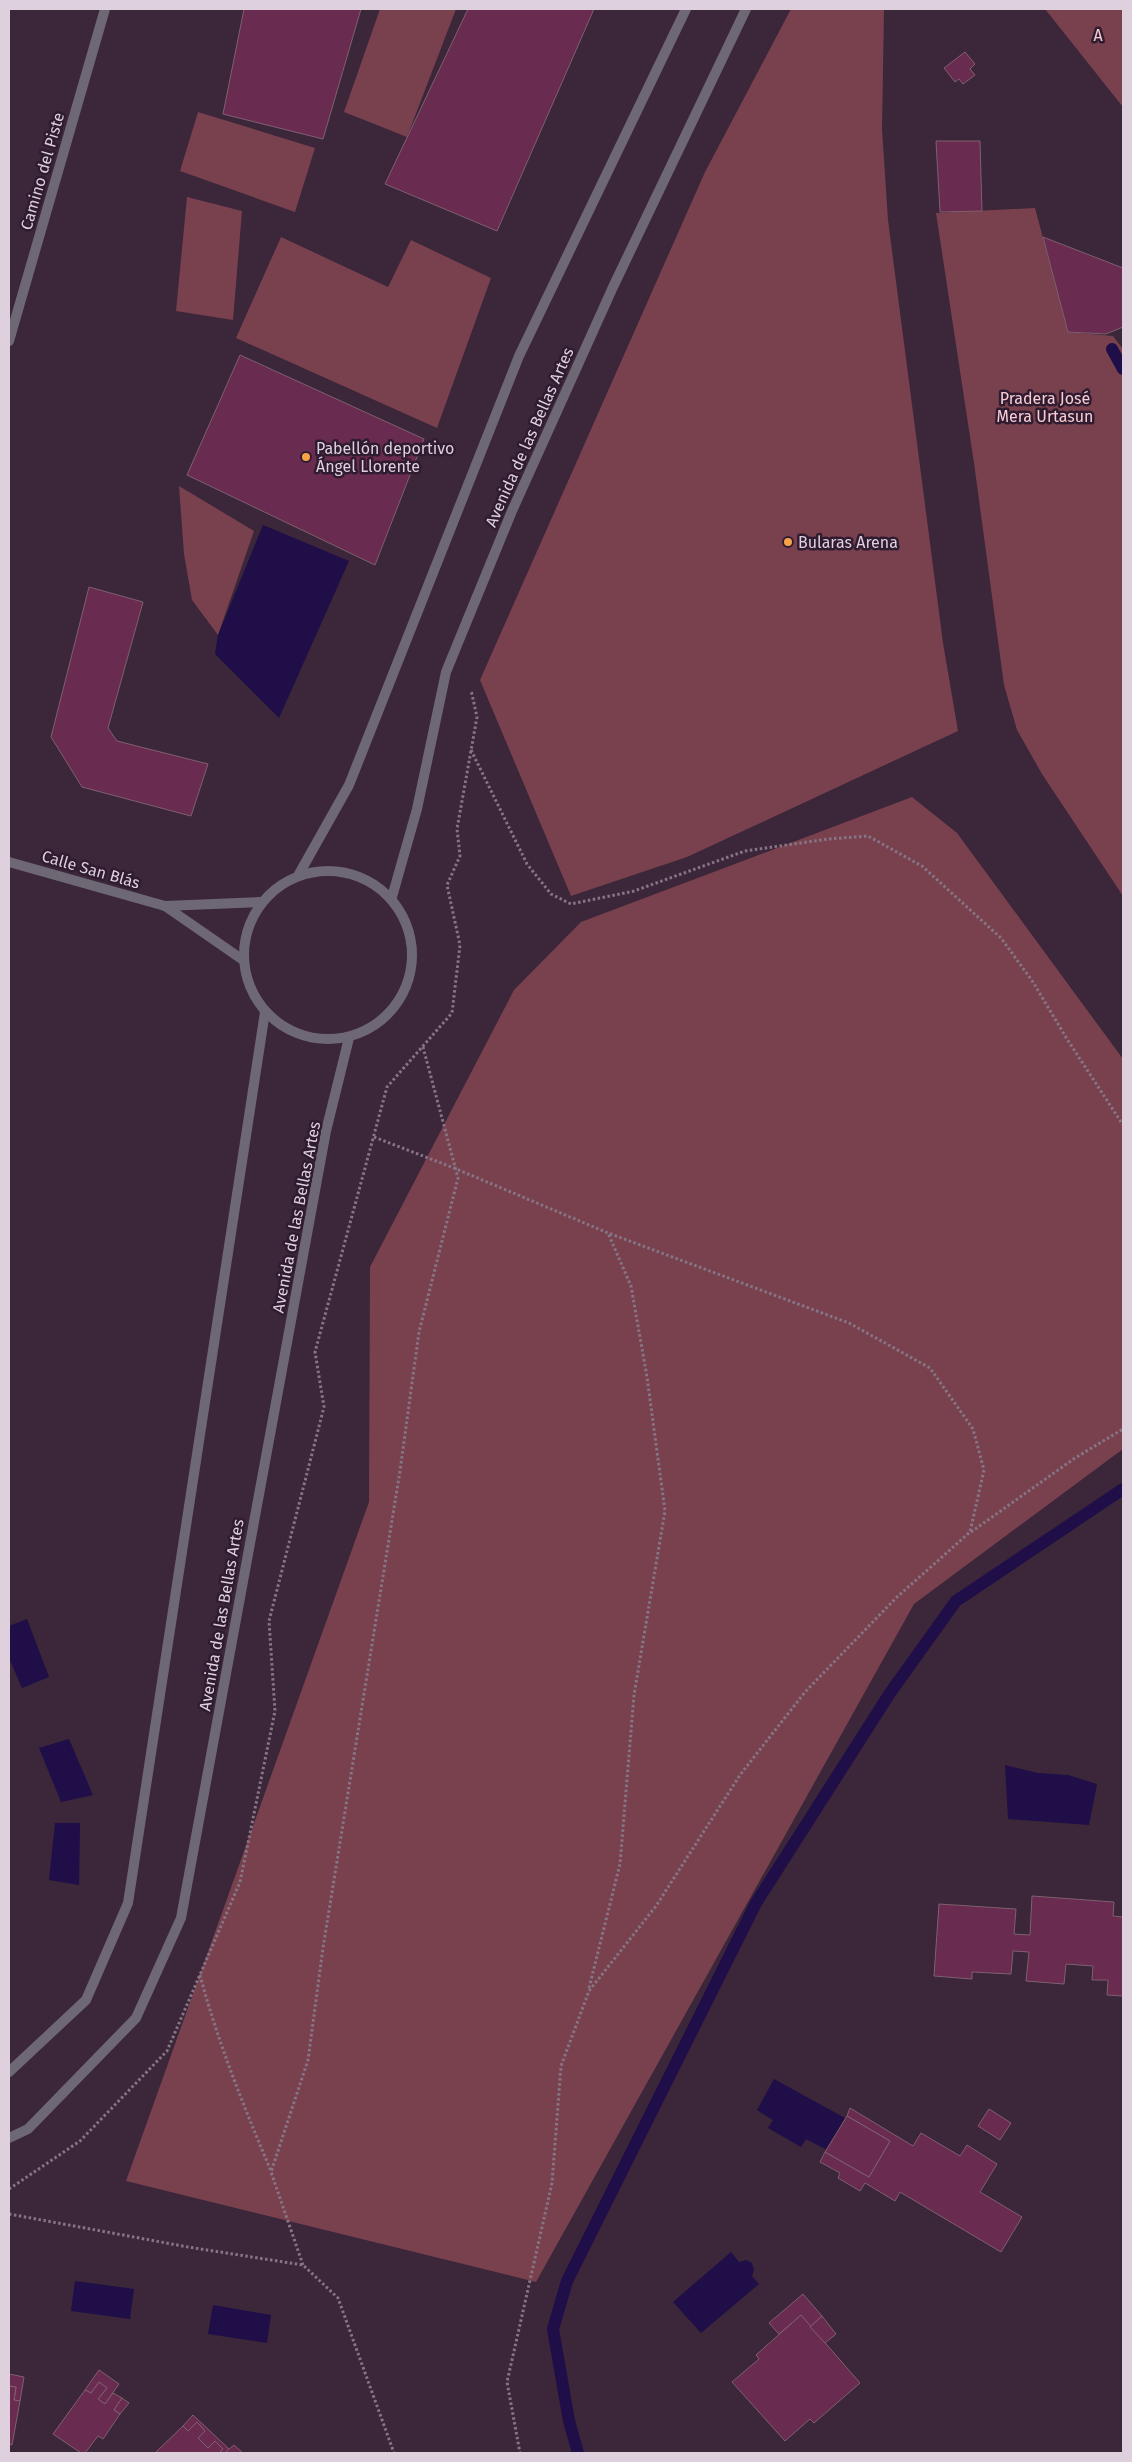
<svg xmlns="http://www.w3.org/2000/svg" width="1132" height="2462" viewBox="0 0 1132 2462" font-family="'Fira Sans',sans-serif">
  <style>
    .green { fill: #79414e }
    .water { fill: #1f0e48 }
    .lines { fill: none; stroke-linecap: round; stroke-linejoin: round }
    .stream { stroke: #1f0e48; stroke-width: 12 }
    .building { fill: #692b4f; stroke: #7f606f }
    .path { stroke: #867585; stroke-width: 3; stroke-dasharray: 2.5 2.5; stroke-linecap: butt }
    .minor { stroke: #6e6874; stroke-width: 10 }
    .tertiary { stroke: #6e6874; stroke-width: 10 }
    .poi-dot { fill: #f7a248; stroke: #301c30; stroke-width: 2 }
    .labels { text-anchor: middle; stroke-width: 5; stroke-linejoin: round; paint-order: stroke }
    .park-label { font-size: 16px; fill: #f9ccd4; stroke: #301c30 }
    .street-label { font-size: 16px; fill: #ded0dd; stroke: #301c30 }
    .poi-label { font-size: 16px; fill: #ded0dd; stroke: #301c30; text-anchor: start }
  </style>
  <rect width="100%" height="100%" fill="#3b263a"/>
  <g class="green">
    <path d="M380 9H456L407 137 344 112Z"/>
    <path d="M791 9H884L882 129 888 220 943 643 958 731 687 857 571 896 480 680 705 172Z"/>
    <path d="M1045 9H1123V107L1115 97Z"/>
    <path d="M198 112 315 148 295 212 180 171Z"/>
    <path d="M187 197 242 211 233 320 176 311Z"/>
    <path d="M1035 208 1068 332 1113 336 1123 349V896L1042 774 1017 730 1004 685 974 463 936 213Z"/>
    <path d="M281 237 388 287 411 240 491 278 437 428 236 338Z"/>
    <path d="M179 486 254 531 218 635 192 600 184 554Z"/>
    <path d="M912 797 957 833 1123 1059V1449L914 1604 536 2282 126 2181 369 1502 370 1267 514 990 581 922Z"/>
  </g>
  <g class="water">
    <path d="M263 525 349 561 279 718 215 654 218 635Z"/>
    <path d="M27 1619 49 1677 22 1688 9 1658V1626Z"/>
    <path d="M69 1739 93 1795 61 1802 39 1748Z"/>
    <path d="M1005 1765 1038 1773 1068 1775 1097 1784 1089 1825 1008 1819Z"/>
    <path d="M55 1823H80L79 1885 49 1880Z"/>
    <path d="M774 2079 845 2118 827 2150 806 2139 801 2147 768 2128 773 2120 757 2110Z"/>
    <path d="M731 2252 739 2262 746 2260 752 2263 754 2270 752 2276 759 2284 701 2333 673 2302Z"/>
    <path d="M75 2281 134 2289 130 2319 71 2311Z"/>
    <path d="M213 2305 271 2315 267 2343 208 2334Z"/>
  </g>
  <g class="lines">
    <g class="stream">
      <path d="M1112 349 1123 369"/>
      <path d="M578 2453 569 2421 553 2329 567 2281 756 1903 890 1693 956 1601 1123 1489"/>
    </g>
  </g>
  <g class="building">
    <path d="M244 9H361L323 139 223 114Z"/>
    <path d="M468 9H594L497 231 385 184Z"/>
    <path d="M965 52 975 64 970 69 975 75 963 84 959 79 955 82 944 68Z"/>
    <path d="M936 141H980L982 211 940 212Z"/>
    <path d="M1043 237 1123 268V327L1106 334 1068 332Z"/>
    <path d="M240 355 424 439 375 565 187 475Z"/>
    <path d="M89 587 143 602 108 728 117 741 208 764 191 816 82 787 51 737Z"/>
    <path d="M1032 1896 1114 1902 1113 1916 1123 1917V1996L1107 1995 1108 1980H1092L1093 1966 1066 1964 1064 1984 1026 1981 1029 1952 1013 1951 1011 1974 972 1972V1979L934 1976 939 1904 1016 1909 1014 1934 1030 1935Z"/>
    <path d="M850 2108 913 2146 921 2133 960 2156 967 2145 997 2164 980 2192 1022 2217 1001 2252 900 2192 895 2201 865 2183 860 2191 838 2178 840 2173 820 2162 825 2152 869 2177 890 2141 847 2116Z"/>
    <path d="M989 2109 1011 2123 1000 2140 978 2126Z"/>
    <path d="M847 2116 890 2141 869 2177 825 2152Z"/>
    <path d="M803 2294 822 2316 810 2327 801 2315 779 2334 769 2323Z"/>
    <path d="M801 2315 860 2383 814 2423 810 2419 785 2441 732 2382 759 2359 756 2355Z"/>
    <path d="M822 2316 836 2334 825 2343 810 2327Z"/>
    <path d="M99 2370 119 2384 105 2404 98 2399 107 2388 99 2382 91 2393 85 2390Z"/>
    <path d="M9 2374 24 2377 20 2401 14 2400 16 2387 9 2386Z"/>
    <path d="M99 2382 107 2388 98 2399 105 2404 113 2393 122 2398 114 2410 120 2414 103 2439 98 2436 85 2453H81L53 2434 85 2390 91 2393Z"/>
    <path d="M9 2386 16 2387 14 2400 20 2401 12 2445 9 2444Z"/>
    <path d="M122 2398 129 2403 120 2414 114 2410Z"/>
    <path d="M193 2415 229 2449 225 2453H219L223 2449 215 2441 208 2448 198 2438 205 2431 197 2422 188 2431 183 2426Z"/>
    <path d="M197 2422 205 2431 198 2438 208 2448 215 2441 223 2449 219 2453H155L183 2426 188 2431Z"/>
    <path d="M234 2445 243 2453H225L229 2449Z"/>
  </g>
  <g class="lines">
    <g class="path">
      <path d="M471 750 527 864 551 894 571 904 634 891 745 851 828 839 868 836 922 866 1001 938 1033 982 1067 1039 1123 1125"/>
      <path d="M374 1137 454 1168 608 1233 849 1323 930 1368 973 1429 984 1470 970 1532 896 1598 805 1692 740 1775 656 1906 589 1991 561 2066 552 2183 507 2382 520 2453"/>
      <path d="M971 1532 1075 1458 1123 1429"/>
      <path d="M200 1975C218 2043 244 2107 271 2171"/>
      <path d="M589 1988 620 1864 634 1695 665 1511 647 1377 631 1286 608 1233"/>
      <path d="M9 2189 80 2141 167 2051 240 1882 275 1711 269 1621 324 1407 315 1352 387 1087 452 1013 460 945 447 885 460 856 457 829 477 717 471 690"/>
      <path d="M9 2214 188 2247 303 2265 338 2298 394 2453"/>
      <path d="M303 2265 271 2172 308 2060 323 1948 400 1471 419 1332 458 1178 423 1047"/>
    </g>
    <g class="minor">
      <path d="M9 341 105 9"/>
      <path d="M9 862 165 906 260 902"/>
      <path d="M165 906 243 960"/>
    </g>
    <g class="tertiary">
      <circle cx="328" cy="955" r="84"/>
      <path d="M299 874 349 785 519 356 686 9"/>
      <path d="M392 897 417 809 446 672 512 511 613 287 746 9"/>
      <path d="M9 2072 86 2000 128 1903 265 1012"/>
      <path d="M9 2138 28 2129 136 2018 181 1918 326 1131 349 1038"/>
    </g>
  </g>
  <g class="poi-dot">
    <circle cx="306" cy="457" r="5"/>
    <circle cx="788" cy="542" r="5"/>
  </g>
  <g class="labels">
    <g class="park-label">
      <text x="1098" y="41">A</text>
      <text x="1045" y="404">Pradera José<tspan x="1045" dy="18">Mera Urtasun</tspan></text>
    </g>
    <g class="street-label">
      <text transform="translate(42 171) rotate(-74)" y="6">Camino del Piste</text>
      <text transform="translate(529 437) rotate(-66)" y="6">Avenida de las Bellas Artes</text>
      <text transform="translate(91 869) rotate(16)" y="6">Calle San Blás</text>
      <text transform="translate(296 1217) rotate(-79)" y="6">Avenida de las Bellas Artes</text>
      <text transform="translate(221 1615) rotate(-80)" y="6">Avenida de las Bellas Artes</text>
    </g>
    <g class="poi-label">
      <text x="316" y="454">Pabellón deportivo<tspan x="316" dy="18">Ángel Llorente</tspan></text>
      <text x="798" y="548">Bularas Arena</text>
    </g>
  </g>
  <rect width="1132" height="2462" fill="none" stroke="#ded0dd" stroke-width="20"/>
</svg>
